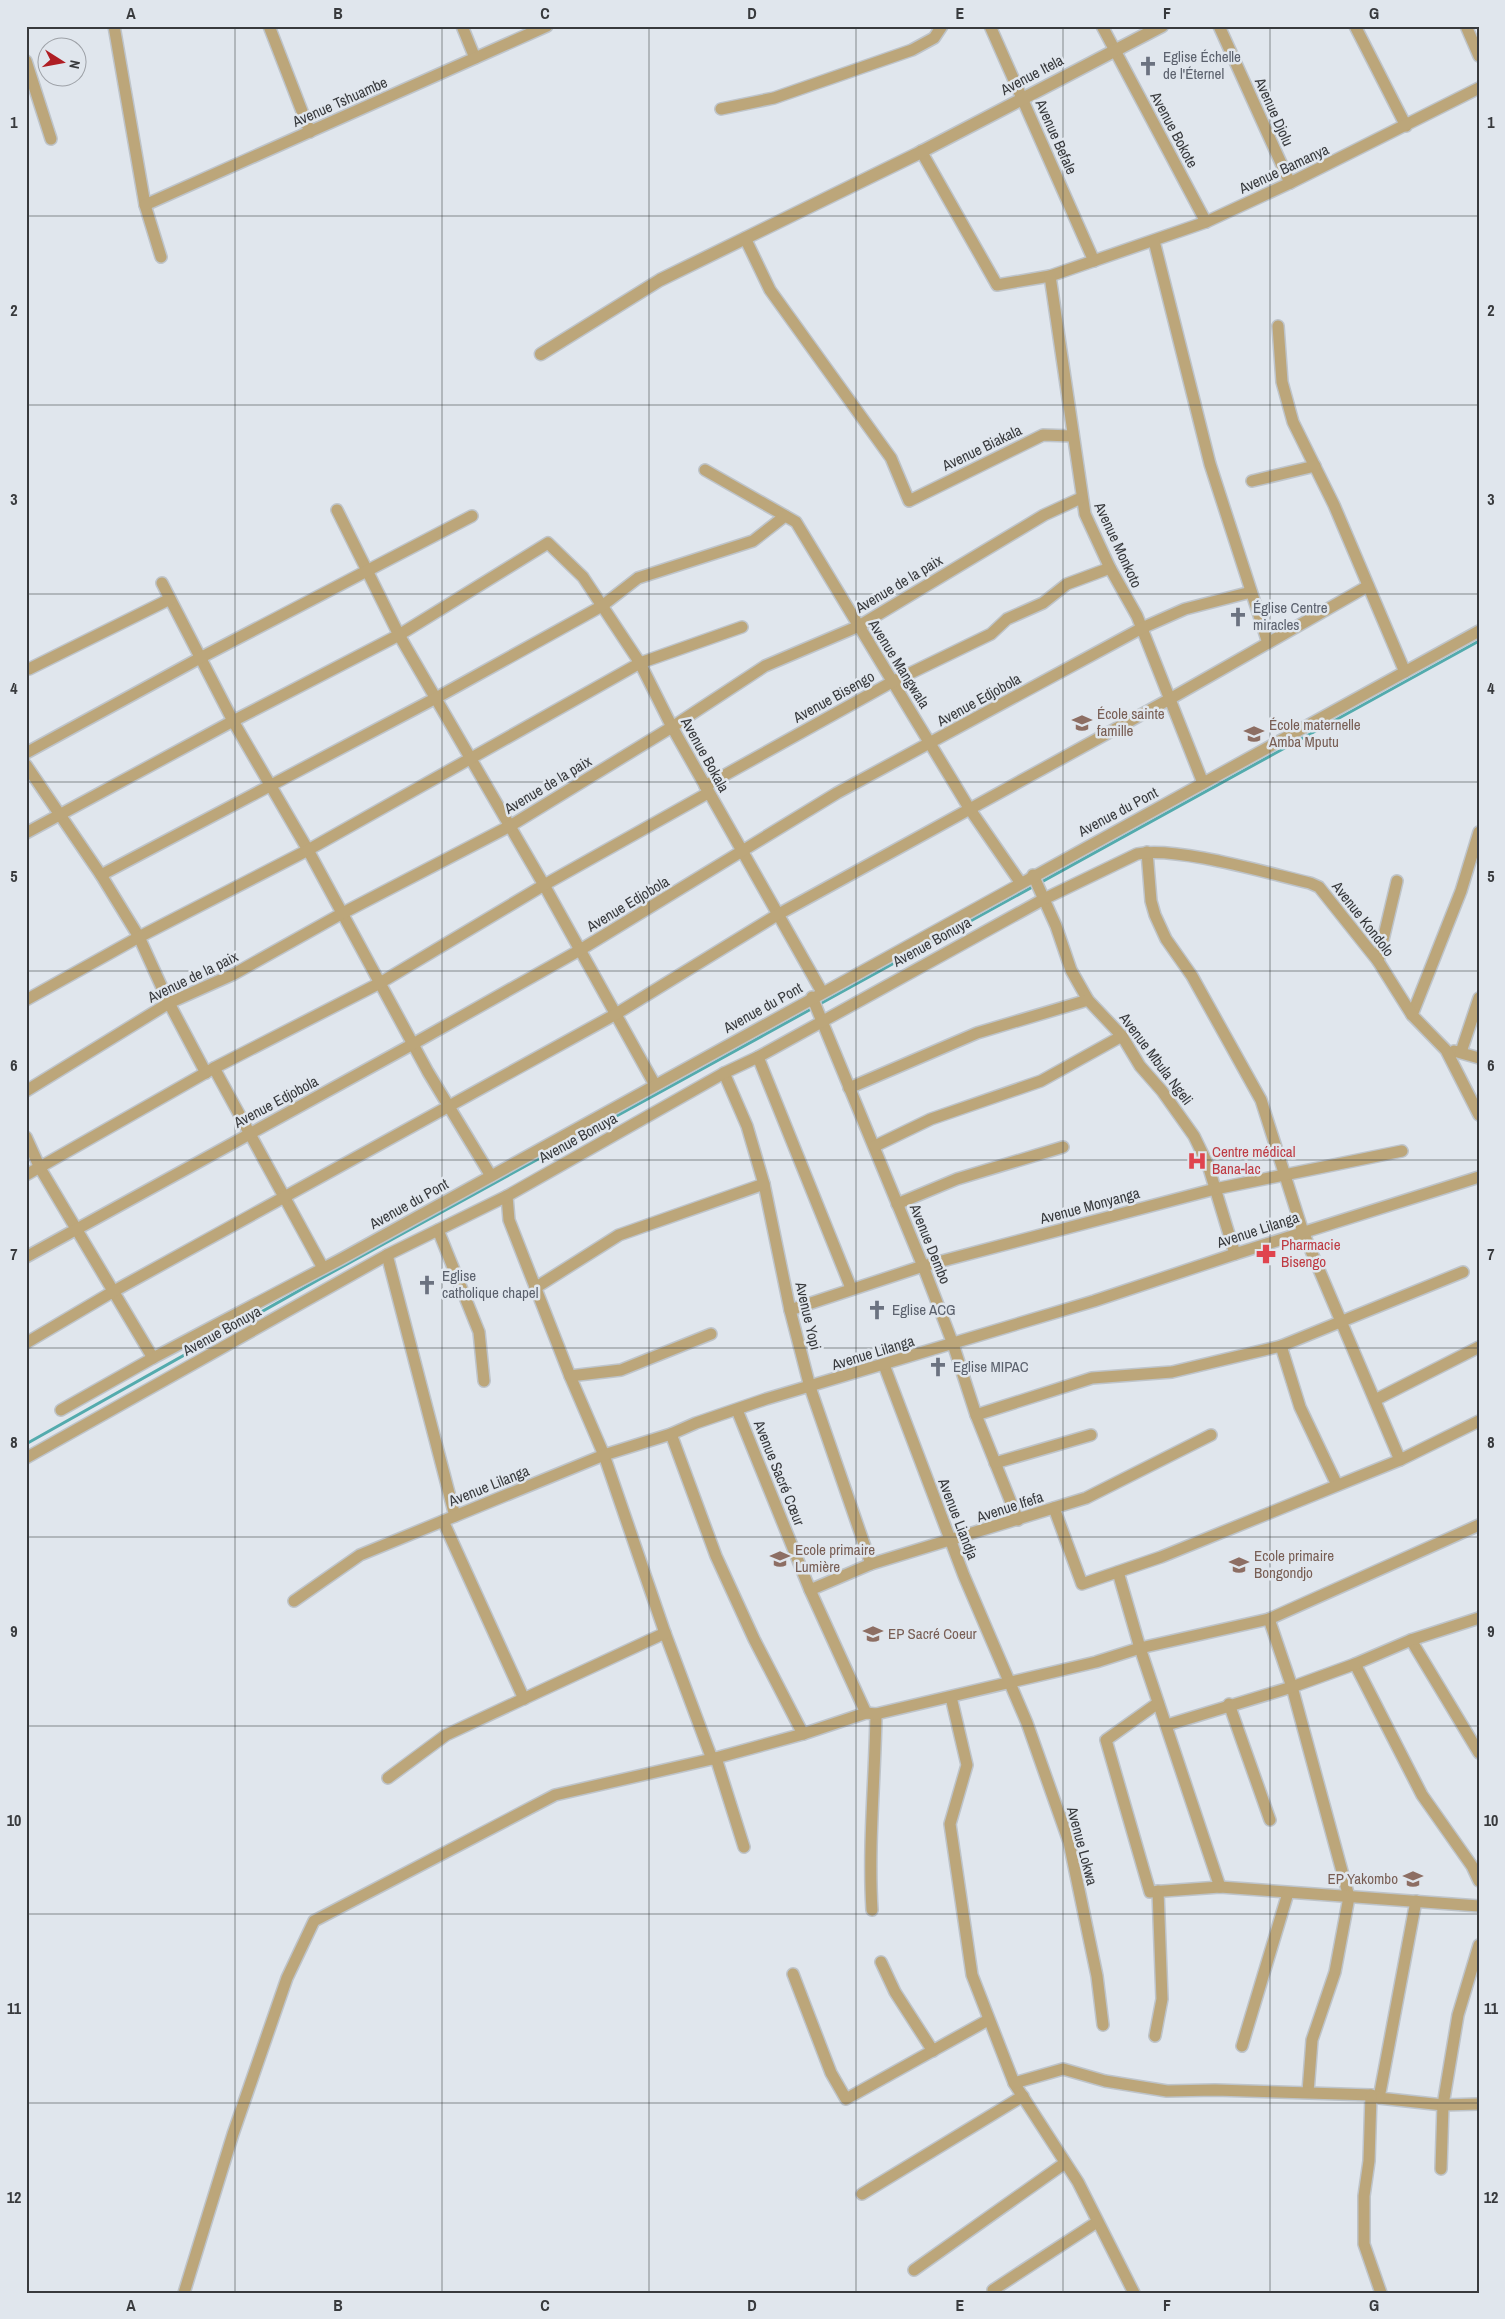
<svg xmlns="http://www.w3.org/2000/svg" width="1505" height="2319" viewBox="0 0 1505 2319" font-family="'Archivo Narrow',sans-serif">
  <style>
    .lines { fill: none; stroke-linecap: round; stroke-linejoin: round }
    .stream { stroke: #53abad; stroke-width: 3 }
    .minor-casing { stroke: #bec4ca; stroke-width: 14 }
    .tertiary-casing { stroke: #bec4ca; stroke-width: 15 }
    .minor { stroke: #bca67a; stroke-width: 11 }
    .tertiary { stroke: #bca67a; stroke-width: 12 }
    .grid { fill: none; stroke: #383a3d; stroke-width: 1; stroke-opacity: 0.55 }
    .labels { text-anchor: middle; stroke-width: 5; stroke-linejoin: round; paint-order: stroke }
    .worship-label { font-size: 15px; fill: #5b616d; stroke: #e0e6ed; text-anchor: start }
    .street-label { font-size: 15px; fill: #383a3d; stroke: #e0e6ed }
    .education-label { font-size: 15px; fill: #785e54; stroke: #e0e6ed; text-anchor: start }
    .health-label { font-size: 15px; fill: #be3a42; stroke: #e0e6ed; text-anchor: start }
    .neatline { fill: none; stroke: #383a3d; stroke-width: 2 }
    .grid-label { font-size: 16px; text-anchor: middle; font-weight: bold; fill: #383a3d }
  </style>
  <rect width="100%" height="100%" fill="#e0e6ed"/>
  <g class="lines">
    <g class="stream">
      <path d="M818 1005 1479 641"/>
      <path d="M26 1444 318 1280 813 1008"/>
    </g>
    <defs>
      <g id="minor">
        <path d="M114 26 145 205 161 257"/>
        <path d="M269 26 310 132"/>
        <path d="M462 26 475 58"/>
        <path d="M990 26 1094 261"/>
        <path d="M1102 26 1206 222"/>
        <path d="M1219 26 1290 183"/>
        <path d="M1355 26 1406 126"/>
        <path d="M1466 26 1479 56"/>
        <path d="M26 61 51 139"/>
        <path d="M721 109 774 98 912 50 934 38 942 26"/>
        <path d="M921 151 997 285 1050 276 1206 222 1290 183 1479 88"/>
        <path d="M145 205 547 26"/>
        <path d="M745 238 770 290 891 458 909 501 1043 435 1072 436"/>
        <path d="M1154 241 1210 464 1268 643"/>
        <path d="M1050 276 1085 514 1110 568 1137 616 1203 783"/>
        <path d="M1278 326 1282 382 1293 422 1334 505 1405 672"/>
        <path d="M705 470 796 522 969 808 1020 882"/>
        <path d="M1252 481 1315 466"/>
        <path d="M337 510 399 635 544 885 655 1085"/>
        <path d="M162 583 233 721 308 850 428 1072 491 1176"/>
        <path d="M29 669 170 599"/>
        <path d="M26 753 200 658 472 516"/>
        <path d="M26 765 101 875 139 937 169 1003 206 1073"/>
        <path d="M705 786 892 682 991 634 1007 619 1043 603 1067 584 1110 568"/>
        <path d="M26 833 233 721 399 635 548 543 583 577 640 663 672 727 822 992"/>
        <path d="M1147 852 1151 901 1155 915 1166 939 1192 976 1261 1100 1303 1232 1400 1460"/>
        <path d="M101 875 436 698 602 606 638 578 753 541 785 516"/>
        <path d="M1033 875 1056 926 1071 970 1088 1000 1122 1036 1140 1066 1162 1091 1194 1136 1208 1165 1235 1254"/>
        <path d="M1378 961 1397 881"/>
        <path d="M812 997 923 1266 953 1344 976 1415 1018 1520"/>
        <path d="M26 1000 139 937 308 850 640 663 742 627"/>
        <path d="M1412 1015 1461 891 1479 832"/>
        <path d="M1454 1051 1479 1058"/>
        <path d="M1461 1052 1479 998"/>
        <path d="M758 1057 851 1288"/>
        <path d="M214 1068 323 1268"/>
        <path d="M724 1073 747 1126 764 1184 790 1310 810 1387 871 1564"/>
        <path d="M849 1088 977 1033 1088 1000"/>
        <path d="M26 1091 169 1003 234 974 341 914 510 826 672 727 765 666 859 626 1044 515 1081 498"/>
        <path d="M26 1137 40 1168 153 1358"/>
        <path d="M875 1146 931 1119 1041 1081 1122 1036"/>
        <path d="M26 1175 214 1068 380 983 544 885 708 793"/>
        <path d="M507 1196 509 1220 570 1376 604 1455 665 1633 712 1759"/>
        <path d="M897 1204 957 1179 1063 1147"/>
        <path d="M438 1230 479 1332 484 1381"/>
        <path d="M387 1255 455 1516"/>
        <path d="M26 1257 413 1044 580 950 837 793 1142 628 1185 609 1251 592"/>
        <path d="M535 1288 619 1235 764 1184"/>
        <path d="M790 1310 923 1266 1215 1189 1402 1151"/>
        <path d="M26 1343 114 1291 616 1014 777 915 1168 700 1368 586"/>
        <path d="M1281 1346 1300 1407 1337 1485"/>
        <path d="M884 1365 964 1576 1027 1723 1069 1842 1097 1976 1103 2025"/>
        <path d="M570 1376 621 1370 711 1334"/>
        <path d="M1375 1400 1479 1347"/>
        <path d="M61 1410 153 1358 341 1259 1479 631"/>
        <path d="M737 1410 810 1590 866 1713"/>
        <path d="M976 1415 1092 1378 1172 1372 1281 1346 1463 1272"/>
        <path d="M671 1434 716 1556 754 1639 803 1734"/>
        <path d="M26 1458 387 1255 507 1196 724 1073 758 1057 1044 899 1137 854C1176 846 1267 873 1310 883L1319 887 1378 961 1412 1015 1446 1050 1479 1115"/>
        <path d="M995 1463 1091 1435"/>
        <path d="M1054 1508 1082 1584 1161 1557 1400 1460 1479 1421"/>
        <path d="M443 1521 524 1699"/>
        <path d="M1118 1572 1140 1648 1220 1887"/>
        <path d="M810 1590 871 1564 1086 1498 1211 1435"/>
        <path d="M294 1601 360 1555 604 1455 671 1434 696 1423 766 1399 1094 1301 1235 1254 1479 1177"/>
        <path d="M1269 1619 1292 1687 1349 1897 1335 1972 1312 2040 1308 2092"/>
        <path d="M1411 1640 1479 1753"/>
        <path d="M1355 1664 1422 1795 1472 1866 1479 1881"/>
        <path d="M951 1697 967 1765 950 1824 972 1975 1014 2083 1078 2182 1134 2293"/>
        <path d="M1158 1703 1106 1740 1150 1892 1220 1887 1479 1906"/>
        <path d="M1229 1704 1270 1820"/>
        <path d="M1167 1725 1292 1687 1355 1664 1411 1640 1479 1618"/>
        <path d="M716 1758 744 1847"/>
        <path d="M388 1778 446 1735 665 1633"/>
        <path d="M1416 1901 1379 2098 1443 2105 1479 2104"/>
        <path d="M872 1910C868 1845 875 1780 876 1714"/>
        <path d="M881 1962 895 1992 933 2051"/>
        <path d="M793 1974 831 2073 846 2099 988 2020"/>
        <path d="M1155 2036 1162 1999 1158 1891"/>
        <path d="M1242 2046 1288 1893"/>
        <path d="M1014 2083 1063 2069 1105 2081 1167 2091 1215 2090 1371 2095 1379 2098"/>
        <path d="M1371 2095 1369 2161 1364 2196V2244L1381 2293"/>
        <path d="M1441 2169 1443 2105 1458 2015 1479 1945"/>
        <path d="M862 2194 1023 2096"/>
        <path d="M914 2270 1065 2163"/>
        <path d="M993 2290 1097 2222"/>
        <path d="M184 2293 233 2134 287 1978 314 1921 555 1795 712 1759 803 1734 866 1713 876 1714 1096 1662 1140 1648 1269 1619 1479 1525"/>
      </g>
      <path id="tertiary" d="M541 354 660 280 917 154 1162 26"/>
    </defs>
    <use href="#minor" class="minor-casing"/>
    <use href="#tertiary" class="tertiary-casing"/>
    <use href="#minor" class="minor"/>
    <use href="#tertiary" class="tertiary"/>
  </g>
  <path class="grid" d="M235 26V2293M442 26V2293M649 26V2293M856 26V2293M1063 26V2293M1270 26V2293M26 216H1479M26 405H1479M26 594H1479M26 782H1479M26 971H1479M26 1160H1479M26 1348H1479M26 1537H1479M26 1726H1479M26 1914H1479M26 2103H1479"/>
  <defs>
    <symbol id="church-bare" viewBox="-9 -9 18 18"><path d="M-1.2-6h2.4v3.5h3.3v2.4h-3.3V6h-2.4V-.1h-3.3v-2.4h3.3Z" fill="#6b7280" stroke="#e0e6ed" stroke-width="2.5" paint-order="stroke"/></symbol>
    <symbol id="school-bare" viewBox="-9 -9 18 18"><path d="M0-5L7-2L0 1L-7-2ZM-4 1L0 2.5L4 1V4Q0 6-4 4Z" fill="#8d6e63" stroke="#e0e6ed" stroke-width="2.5" paint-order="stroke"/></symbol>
    <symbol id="hospital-bare" viewBox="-9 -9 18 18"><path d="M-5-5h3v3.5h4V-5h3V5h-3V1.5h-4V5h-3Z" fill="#e0444e" stroke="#e0e6ed" stroke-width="2.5" paint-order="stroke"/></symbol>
    <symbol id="pharmacy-bare" viewBox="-9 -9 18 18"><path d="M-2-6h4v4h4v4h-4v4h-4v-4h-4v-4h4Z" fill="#e0444e" stroke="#e0e6ed" stroke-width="2.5" paint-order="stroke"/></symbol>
  </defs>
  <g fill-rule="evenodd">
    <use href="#church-bare" x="1134" y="52" width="28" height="28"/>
    <use href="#church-bare" x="1224" y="603" width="28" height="28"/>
    <use href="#school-bare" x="1068" y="709" width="28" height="28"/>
    <use href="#school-bare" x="1240" y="720" width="28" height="28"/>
    <use href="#hospital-bare" x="1183" y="1147" width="28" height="28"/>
    <use href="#pharmacy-bare" x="1252" y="1240" width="28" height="28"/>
    <use href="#church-bare" x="413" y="1271" width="28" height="28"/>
    <use href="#church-bare" x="863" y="1296" width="28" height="28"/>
    <use href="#church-bare" x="924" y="1353" width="28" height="28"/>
    <use href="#school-bare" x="766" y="1545" width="28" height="28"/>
    <use href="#school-bare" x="1225" y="1551" width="28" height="28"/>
    <use href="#school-bare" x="859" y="1620" width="28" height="28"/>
    <use href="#school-bare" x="1399" y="1865" width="28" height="28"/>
  </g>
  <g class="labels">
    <g class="worship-label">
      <text x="1163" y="62">Eglise Échelle<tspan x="1163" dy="17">de l'Éternel</tspan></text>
      <text x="1253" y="613">Église Centre<tspan x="1253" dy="17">miracles</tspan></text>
      <text x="442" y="1281">Eglise<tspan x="442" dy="17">catholique chapel</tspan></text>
      <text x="892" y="1315">Eglise ACG</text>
      <text x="953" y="1372">Eglise MIPAC</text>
    </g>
    <g class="street-label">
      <text transform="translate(1032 75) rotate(-28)" y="5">Avenue Itela</text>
      <text transform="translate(340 102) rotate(-24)" y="5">Avenue Tshuambe</text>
      <text transform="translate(1274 112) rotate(66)" y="5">Avenue Djolu</text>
      <text transform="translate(1174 130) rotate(62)" y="5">Avenue Bokote</text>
      <text transform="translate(1056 137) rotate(66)" y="5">Avenue Befale</text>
      <text transform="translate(1284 169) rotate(-25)" y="5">Avenue Bamanya</text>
      <text transform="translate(982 448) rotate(-26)" y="5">Avenue Biakala</text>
      <text transform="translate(1118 545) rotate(65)" y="5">Avenue Monkoto</text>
      <text transform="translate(899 584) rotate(-31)" y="5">Avenue de la paix</text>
      <text transform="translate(899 664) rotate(58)" y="5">Avenue Mangwala</text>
      <text transform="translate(834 697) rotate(-29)" y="5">Avenue Bisengo</text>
      <text transform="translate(979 700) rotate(-29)" y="5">Avenue Edjobola</text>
      <text transform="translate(705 755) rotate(61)" y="5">Avenue Bokala</text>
      <text transform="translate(548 785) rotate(-31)" y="5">Avenue de la paix</text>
      <text transform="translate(1118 812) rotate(-28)" y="5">Avenue du Pont</text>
      <text transform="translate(628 904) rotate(-31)" y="5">Avenue Edjobola</text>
      <text transform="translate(1363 919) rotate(52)" y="5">Avenue Kondolo</text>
      <text transform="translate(932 942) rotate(-29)" y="5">Avenue Bonuya</text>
      <text transform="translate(193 977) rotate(-26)" y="5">Avenue de la paix</text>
      <text transform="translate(763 1008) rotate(-29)" y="5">Avenue du Pont</text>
      <text transform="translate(1156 1059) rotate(53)" y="5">Avenue Mbula Ngeli</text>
      <text transform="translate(276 1102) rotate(-28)" y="5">Avenue Edjobola</text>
      <text transform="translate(578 1138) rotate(-29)" y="5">Avenue Bonuya</text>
      <text transform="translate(409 1204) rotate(-29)" y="5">Avenue du Pont</text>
      <text transform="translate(1090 1206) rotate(-15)" y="5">Avenue Monyanga</text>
      <text transform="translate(1258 1230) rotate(-18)" y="5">Avenue Lilanga</text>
      <text transform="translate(930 1244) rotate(68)" y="5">Avenue Dembo</text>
      <text transform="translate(808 1316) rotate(77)" y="5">Avenue Yopi</text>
      <text transform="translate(222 1331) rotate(-29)" y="5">Avenue Bonuya</text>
      <text transform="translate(873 1353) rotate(-17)" y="5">Avenue Lilanga</text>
      <text transform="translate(779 1473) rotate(68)" y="5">Avenue Sacré Cœur</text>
      <text transform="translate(489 1486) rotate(-22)" y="5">Avenue Lilanga</text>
      <text transform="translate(1010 1507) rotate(-18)" y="5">Avenue Ifefa</text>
      <text transform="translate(958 1519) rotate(69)" y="5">Avenue Liandja</text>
      <text transform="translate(1082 1846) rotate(75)" y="5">Avenue Lokwa</text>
    </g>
    <g class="education-label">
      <text x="1097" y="719">École sainte<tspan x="1097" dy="17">famille</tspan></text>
      <text x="1269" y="730">École maternelle<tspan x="1269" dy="17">Amba Mputu</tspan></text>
      <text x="795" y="1555">Ecole primaire<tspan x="795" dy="17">Lumière</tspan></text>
      <text x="1254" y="1561">Ecole primaire<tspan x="1254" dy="17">Bongondjo</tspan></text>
      <text x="888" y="1639">EP Sacré Coeur</text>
      <text x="1398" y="1884" text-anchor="end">EP Yakombo</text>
    </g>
    <g class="health-label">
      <text x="1212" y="1157">Centre médical<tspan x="1212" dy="17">Bana-lac</tspan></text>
      <text x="1281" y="1250">Pharmacie<tspan x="1281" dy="17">Bisengo</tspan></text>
    </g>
  </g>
  <rect width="1505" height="2319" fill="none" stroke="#e0e6ed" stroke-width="55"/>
  <g transform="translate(62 62) rotate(101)"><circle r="24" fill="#e0e6ed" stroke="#9da1a7"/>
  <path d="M0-4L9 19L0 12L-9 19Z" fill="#af1e24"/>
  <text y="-8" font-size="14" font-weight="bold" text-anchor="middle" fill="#383a3d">N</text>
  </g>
  <rect x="28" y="28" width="1450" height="2264" class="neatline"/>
  <g class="grid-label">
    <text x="131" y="19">A</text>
    <text x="338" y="19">B</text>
    <text x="545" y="19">C</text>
    <text x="752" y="19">D</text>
    <text x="960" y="19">E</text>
    <text x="1167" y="19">F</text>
    <text x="1374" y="19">G</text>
    <text x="14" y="128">1</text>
    <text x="1491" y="128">1</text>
    <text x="14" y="316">2</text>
    <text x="1491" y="316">2</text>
    <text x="14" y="505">3</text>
    <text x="1491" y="505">3</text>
    <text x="14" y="694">4</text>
    <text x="1491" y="694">4</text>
    <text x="14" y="882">5</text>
    <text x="1491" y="882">5</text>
    <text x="14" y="1071">6</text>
    <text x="1491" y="1071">6</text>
    <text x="14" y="1260">7</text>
    <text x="1491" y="1260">7</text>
    <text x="14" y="1448">8</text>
    <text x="1491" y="1448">8</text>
    <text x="14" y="1637">9</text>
    <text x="1491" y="1637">9</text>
    <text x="14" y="1826">10</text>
    <text x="1491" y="1826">10</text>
    <text x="14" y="2014">11</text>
    <text x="1491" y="2014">11</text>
    <text x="14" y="2203">12</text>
    <text x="1491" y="2203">12</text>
    <text x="131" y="2311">A</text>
    <text x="338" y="2311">B</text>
    <text x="545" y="2311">C</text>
    <text x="752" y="2311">D</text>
    <text x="960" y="2311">E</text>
    <text x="1167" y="2311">F</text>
    <text x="1374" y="2311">G</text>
  </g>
</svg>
